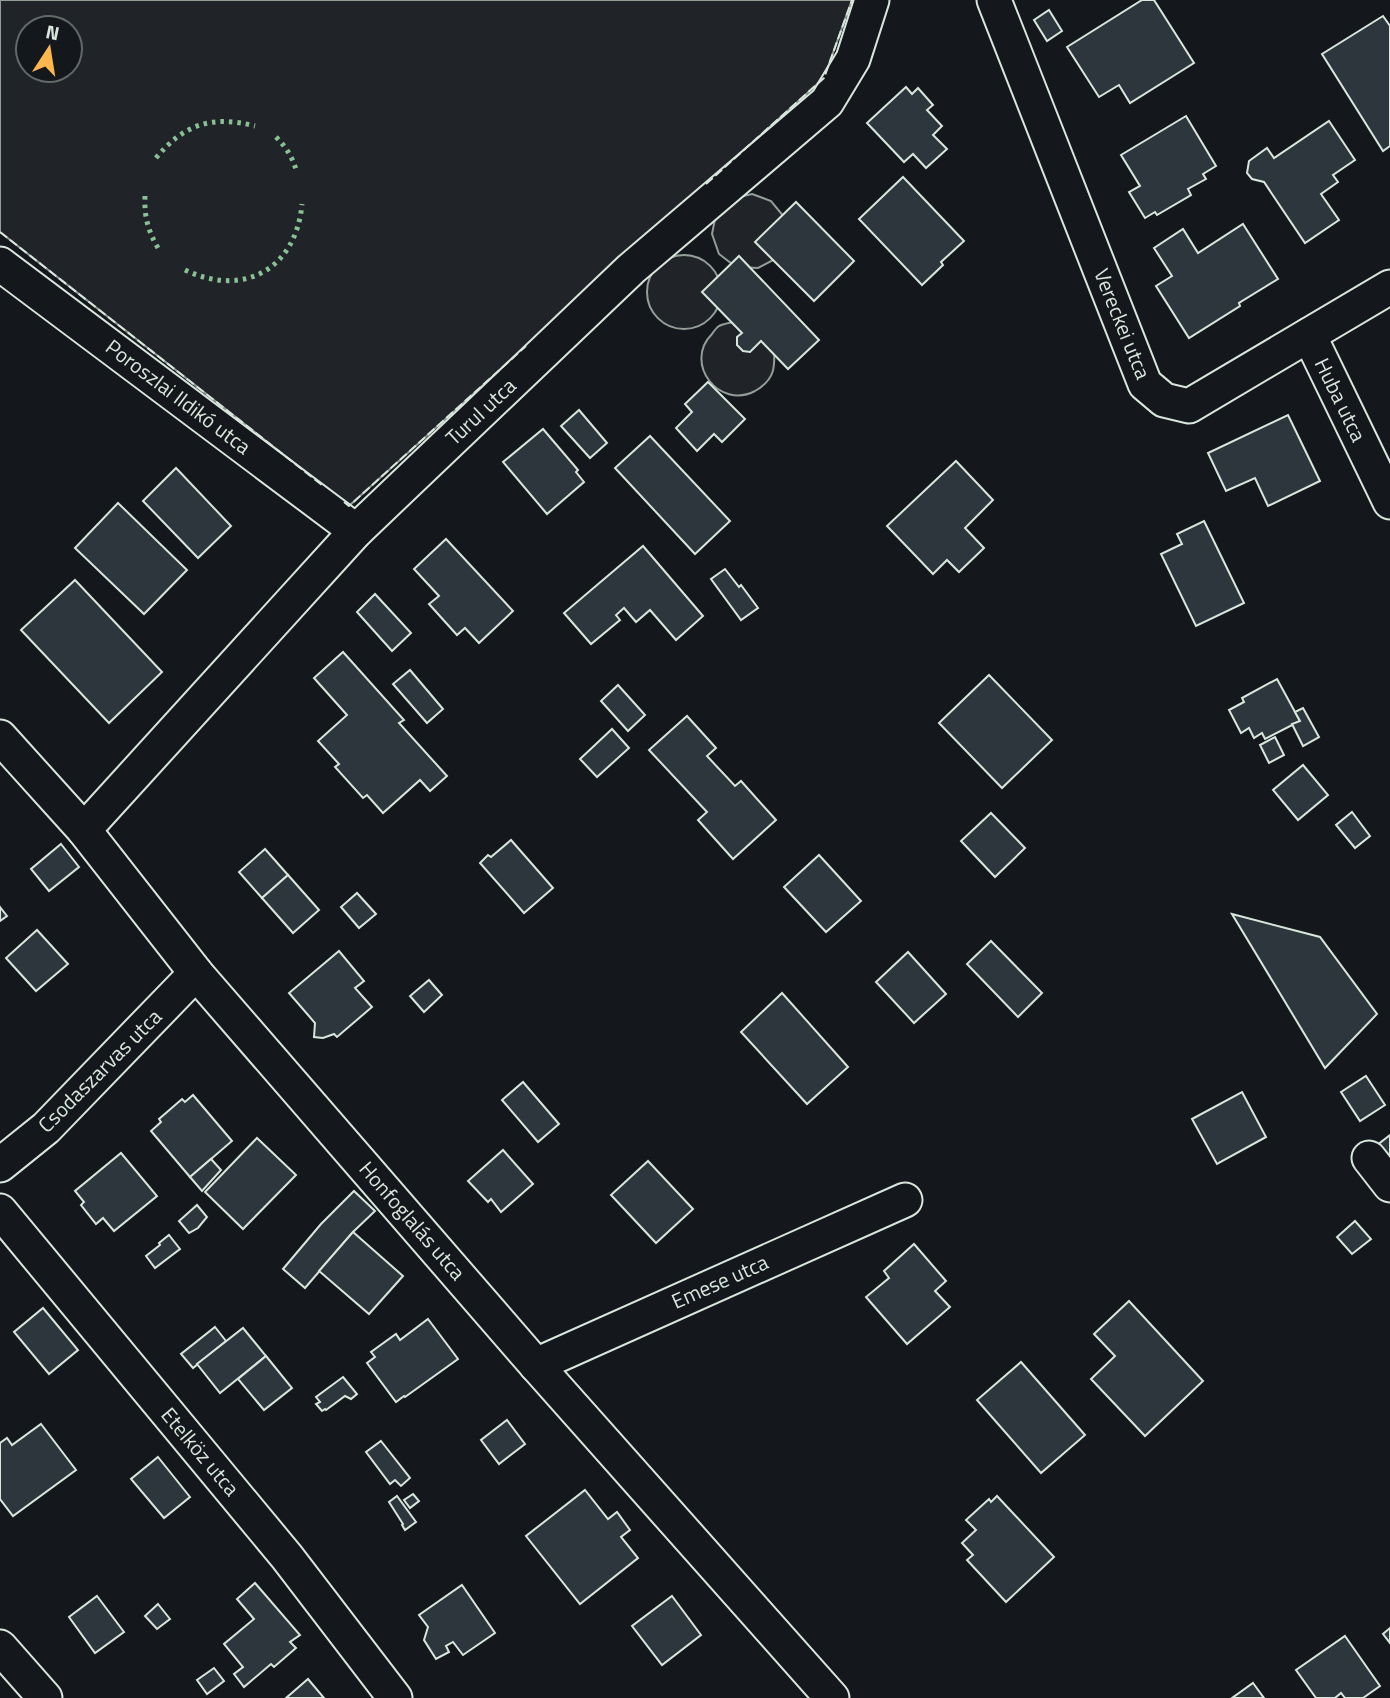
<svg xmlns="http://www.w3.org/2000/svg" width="1390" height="1698" viewBox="0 0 1390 1698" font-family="'Titillium Web',sans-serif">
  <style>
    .green { fill: #202428; stroke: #939e99; stroke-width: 2; fill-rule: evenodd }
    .building { fill: #2c363c; stroke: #d8e6dc; stroke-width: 2 }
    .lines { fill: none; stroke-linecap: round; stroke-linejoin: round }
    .minor-casing { stroke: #d8e6dc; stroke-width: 37 }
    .minor { stroke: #14181c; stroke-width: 33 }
    .hedge { stroke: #8ac095; stroke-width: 5; stroke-dasharray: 3.5 5; stroke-linecap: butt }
    .fence { stroke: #d8e6dc; stroke-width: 2; stroke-dasharray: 9 3.5; stroke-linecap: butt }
    .labels { text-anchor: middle; stroke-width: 5; stroke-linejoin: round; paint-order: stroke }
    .street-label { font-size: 21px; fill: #d8e6dc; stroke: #14181c }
  </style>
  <rect width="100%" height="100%" fill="#14181c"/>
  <g class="green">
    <path d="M0 0H852L824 78 349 506 0 232ZM28 28H70V70H28Z"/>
    <path d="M752 194 771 201 785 218 777 258 758 268 736 267 719 254 712 234 716 214 731 199Z"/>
    <circle cx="684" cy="292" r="37"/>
    <path d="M740 321 774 345C775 366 776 379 755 391 719 410 683 363 712 334 714 331 716 328 719 326 725 323 734 322 740 321Z"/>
  </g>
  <g class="building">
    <path d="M1142 0H1154L1194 63 1130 103 1119 85 1099 97 1067 47Z"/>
    <path d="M1049 10 1062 31 1047 41 1034 20Z"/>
    <path d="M1383 16 1390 26V146L1383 151 1322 54Z"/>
    <path d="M906 87 912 94 918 88 933 105 927 110 942 126 933 135 947 149 926 168 913 154 904 162 867 123Z"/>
    <path d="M1186 116 1216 166 1203 174 1206 179 1188 189 1191 195 1157 215 1155 212 1145 218 1129 192 1140 186 1121 155Z"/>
    <path d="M1329 121 1355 160 1333 175 1338 182 1321 194 1339 220 1305 243 1264 182 1252 179 1247 173 1249 161 1267 148 1274 158Z"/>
    <path d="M903 177 964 241 941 262 943 265 922 285 859 219Z"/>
    <path d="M796 202 854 261 814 301 755 242Z"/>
    <path d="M1243 224 1278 279 1239 303 1240 306 1189 338 1156 286 1172 276 1154 248 1183 229 1198 253Z"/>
    <path d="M739 256 819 340 788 369 761 341 750 352 743 351 737 345V337L742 333 702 292Z"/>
    <path d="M708 382 745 419 722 442 714 434 697 451 676 428 692 412 685 404Z"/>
    <path d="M579 410 607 443 590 458 561 426Z"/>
    <path d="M1288 415 1320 481 1268 506 1255 478 1226 491 1208 453Z"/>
    <path d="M543 429 578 470 576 472 584 482 547 514 503 462Z"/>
    <path d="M650 436 730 521 695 554 615 468Z"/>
    <path d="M956 461 993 500 965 528 984 548 959 572 947 560 933 574 887 526Z"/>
    <path d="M176 468 231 526 198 558 143 501Z"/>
    <path d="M118 503 187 570 144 614 75 548Z"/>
    <path d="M1204 521 1244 603 1196 626 1161 554 1182 544 1177 534Z"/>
    <path d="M446 539 513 611 479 643 465 628 457 635 429 604 439 596 414 569Z"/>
    <path d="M643 546 703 616 676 640 650 610 636 622 624 608 616 615 620 620 591 644 564 613Z"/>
    <path d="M725 569 739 587 741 585 758 608 741 620 711 579Z"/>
    <path d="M75 580 162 672 109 723 21 630Z"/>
    <path d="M375 594 411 633 392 651 357 612Z"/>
    <path d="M343 652 404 720 399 723 447 776 430 791 420 780 383 813 367 795 363 798 335 767 339 764 318 741 347 715 314 678Z"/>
    <path d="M410 670 443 709 427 723 393 684Z"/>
    <path d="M989 675 1052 740 1002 788 939 723Z"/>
    <path d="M1277 679 1300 721 1265 739 1262 733 1254 738 1249 728 1241 733 1229 710 1244 702 1242 698Z"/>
    <path d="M618 685 645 715 628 731 601 701Z"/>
    <path d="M1303 708 1319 737 1303 746 1292 724 1300 721 1295 712Z"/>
    <path d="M687 716 716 748 707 756 735 786 741 781 776 820 733 859 698 820 707 812 649 750Z"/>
    <path d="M612 729 629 748 597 777 580 759Z"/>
    <path d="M1275 737 1284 755 1269 763 1260 745Z"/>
    <path d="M1303 765 1328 795 1298 820 1273 790Z"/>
    <path d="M1352 812 1370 836 1355 848 1336 825Z"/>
    <path d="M991 813 1025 848 995 877 961 841Z"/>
    <path d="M511 840 553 888 524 913 480 863 488 855 491 857Z"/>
    <path d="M61 844 79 867 49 891 31 869Z"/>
    <path d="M265 849 288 875 262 898 239 872Z"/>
    <path d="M819 855 861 901 826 932 784 887Z"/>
    <path d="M288 875 319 910 293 933 262 898Z"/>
    <path d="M357 893 376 914 359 928 341 907Z"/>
    <path d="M0 907 7 916 0 921Z"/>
    <path d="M1232 914 1320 937 1377 1014 1325 1068Z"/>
    <path d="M37 930 68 964 36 991 6 958Z"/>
    <path d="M991 941 1042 993 1018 1017 967 964Z"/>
    <path d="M339 951 364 981 355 988 372 1007 337 1037 334 1034 323 1038 314 1037 315 1023 289 993Z"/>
    <path d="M908 952 946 994 914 1023 876 982Z"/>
    <path d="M429 980 442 995 424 1012 410 996Z"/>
    <path d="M782 993 848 1067 807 1104 741 1032Z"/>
    <path d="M1366 1076 1385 1105 1360 1121 1341 1092Z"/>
    <path d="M523 1082 559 1124 538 1142 502 1100Z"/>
    <path d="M1242 1092 1266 1137 1217 1164 1192 1119Z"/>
    <path d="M193 1095 232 1141 190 1177 151 1131 161 1122 159 1119 182 1099 185 1102Z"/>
    <path d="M1390 1135V1163L1376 1146Z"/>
    <path d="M257 1138 296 1175 243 1229 205 1192Z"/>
    <path d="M503 1150 533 1184 501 1212 491 1199 488 1202 468 1181Z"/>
    <path d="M121 1153 157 1196 114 1231 103 1218 96 1224 81 1205 84 1202 75 1191Z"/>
    <path d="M211 1159 221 1170 202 1191 190 1177Z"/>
    <path d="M648 1161 693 1209 656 1243 611 1195Z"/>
    <path d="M354 1191 375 1211 353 1232 305 1288 283 1269 321 1224Z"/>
    <path d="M197 1205 207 1217 198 1228 189 1233 179 1221Z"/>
    <path d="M1355 1221 1371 1239 1352 1254 1337 1237Z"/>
    <path d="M353 1232 403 1276 369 1314 319 1271Z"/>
    <path d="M169 1235 180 1249 155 1268 146 1256 160 1245 159 1243Z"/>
    <path d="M914 1244 946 1281 935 1291 950 1307 907 1344 866 1297 889 1278 884 1271Z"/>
    <path d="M1129 1301 1203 1381 1145 1436 1091 1379 1115 1356 1094 1334Z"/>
    <path d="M43 1308 78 1350 49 1374 14 1332Z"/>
    <path d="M428 1319 458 1359 405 1397 404 1396 396 1402 367 1363 375 1357 371 1352 396 1334 400 1340Z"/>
    <path d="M215 1327 226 1341 193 1368 181 1354Z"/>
    <path d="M243 1328 266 1356 220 1393 197 1364Z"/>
    <path d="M266 1356 292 1388 264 1410 238 1379Z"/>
    <path d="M1021 1362 1085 1435 1041 1473 977 1400Z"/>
    <path d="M343 1377 357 1394 351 1399 345 1396 326 1410 325 1409 322 1411 316 1404 320 1402 316 1397Z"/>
    <path d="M507 1420 525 1444 499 1464 481 1440Z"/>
    <path d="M41 1424 76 1470 13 1516 0 1499V1443L7 1438 12 1445Z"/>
    <path d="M381 1441 410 1478 401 1486 395 1480 390 1484 366 1452Z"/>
    <path d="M158 1457 190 1497 164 1518 131 1479Z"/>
    <path d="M585 1490 608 1519 617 1512 630 1530 621 1537 638 1558 580 1604 526 1536Z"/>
    <path d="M413 1494 419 1501 410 1508 404 1500Z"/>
    <path d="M397 1496 416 1522 405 1530 402 1525 403 1524 389 1502Z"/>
    <path d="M997 1496 1054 1557 1006 1602 967 1560 973 1555 962 1543 976 1530 966 1520 989 1499 991 1502Z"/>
    <path d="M255 1583 300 1635 290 1642 296 1648 274 1667 271 1664 244 1687 234 1674 243 1667 224 1644 254 1619 237 1599Z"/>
    <path d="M462 1585 495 1633 463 1655 453 1642 446 1646 449 1652 436 1659 424 1640 428 1627 419 1615Z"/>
    <path d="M97 1596 124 1632 95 1653 69 1617Z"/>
    <path d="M672 1596 701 1635 662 1665 632 1626Z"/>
    <path d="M158 1604 170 1619 157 1629 145 1616Z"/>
    <path d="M1390 1628V1643L1383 1634Z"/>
    <path d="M1345 1636 1380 1686 1363 1698H1345L1341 1693 1335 1698H1316L1296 1670Z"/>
    <path d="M214 1668 224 1681 207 1694 197 1680Z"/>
    <path d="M308 1679 324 1698H286Z"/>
    <path d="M1253 1683 1264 1698H1232Z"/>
  </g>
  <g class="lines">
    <defs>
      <g id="minor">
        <path d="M994 0 1145 384 1164 400 1189 406 1390 287"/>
        <path d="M0 264 356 531"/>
        <path d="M1309 335 1390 502"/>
        <path d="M0 737 84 830 196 973 536 1365 832 1698"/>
        <path d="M84 830 356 531 631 269 827 102 853 59 872 0"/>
        <path d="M1369 1158 1390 1185"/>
        <path d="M0 1165 46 1128 196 973"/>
        <path d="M0 1211 287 1557 395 1698"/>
        <path d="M536 1365 905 1200"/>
        <path d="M0 1647 45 1698"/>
      </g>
    </defs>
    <use href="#minor" class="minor-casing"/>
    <use href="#minor" class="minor"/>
    <g class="hedge">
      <path d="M276 137C287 148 293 158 297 173"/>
      <path d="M156 158C184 124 212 115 255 126"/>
      <path d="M145 196C144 216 148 231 158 248"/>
      <path d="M185 270C244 298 296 269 302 204"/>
    </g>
    <g class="fence">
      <path d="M706 184 824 78 852 0"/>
      <path d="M0 232 322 485"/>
      <path d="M344 502 349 506 526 346"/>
    </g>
  </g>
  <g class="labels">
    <g class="street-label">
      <text transform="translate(1122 324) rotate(68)" y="7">Vereckei utca</text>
      <text transform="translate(178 397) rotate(37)" y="7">Poroszlai Ildikó utca</text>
      <text transform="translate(1340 400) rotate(64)" y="7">Huba utca</text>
      <text transform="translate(481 412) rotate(-43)" y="7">Turul utca</text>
      <text transform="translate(100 1071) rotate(-45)" y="7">Csodaszarvas utca</text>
      <text transform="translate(412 1221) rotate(49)" y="7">Honfoglalás utca</text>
      <text transform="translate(720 1282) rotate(-24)" y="7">Emese utca</text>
      <text transform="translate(200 1452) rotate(50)" y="7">Etelköz utca</text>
    </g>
  </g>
  <g transform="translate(49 49) rotate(12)"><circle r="33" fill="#14181c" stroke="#626a69" stroke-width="2"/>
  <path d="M0-5L12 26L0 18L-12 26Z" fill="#ffb74d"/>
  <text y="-10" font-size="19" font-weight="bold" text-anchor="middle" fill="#d8e6dc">N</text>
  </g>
</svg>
